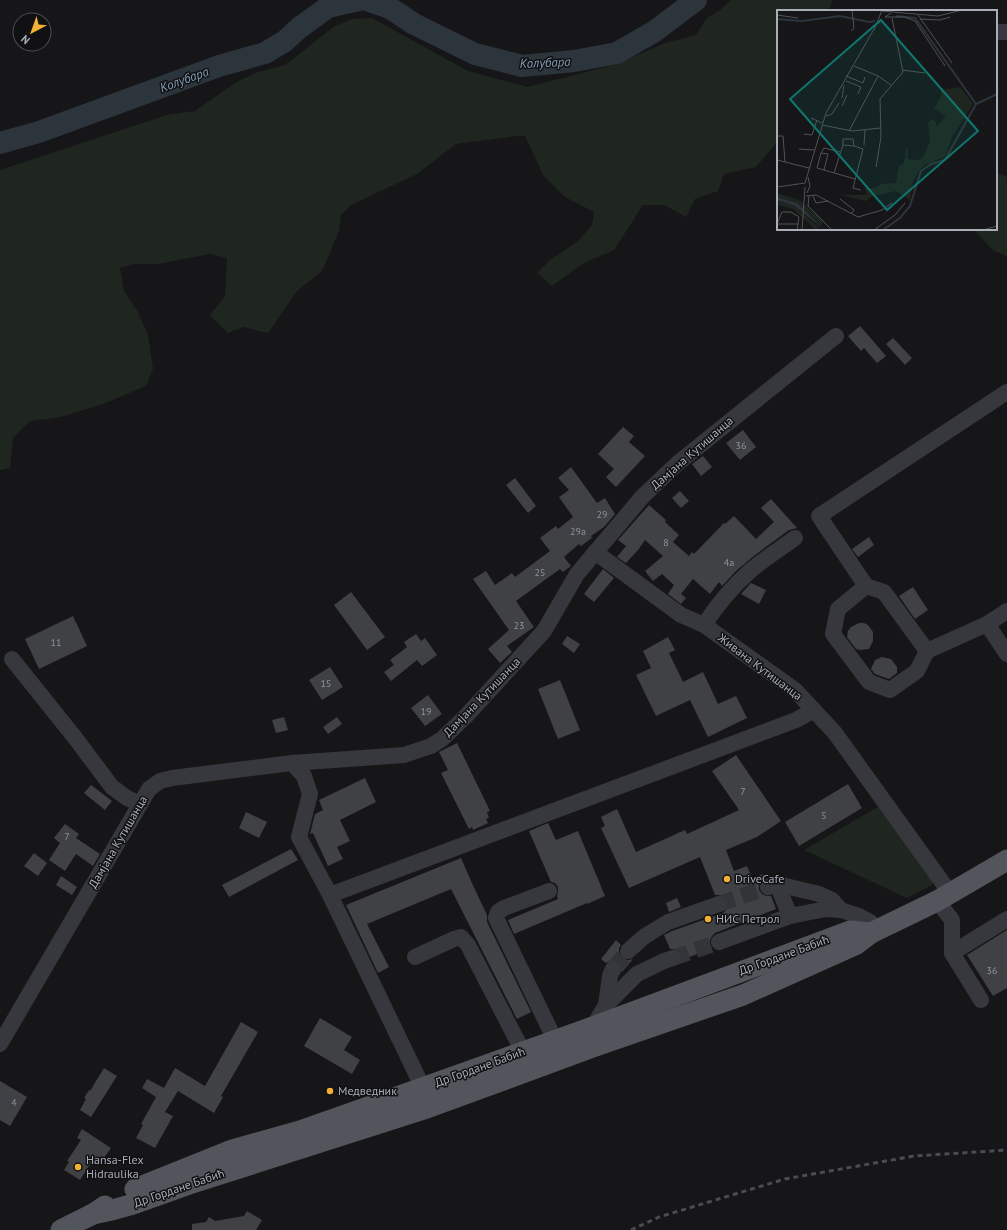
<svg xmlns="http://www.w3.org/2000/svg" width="1007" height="1230" viewBox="0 0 1007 1230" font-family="'PT Sans',sans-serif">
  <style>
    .green { fill: #1e261f }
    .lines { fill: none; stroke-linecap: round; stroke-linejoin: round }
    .river { stroke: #2c353c; stroke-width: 22 }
    .building { fill: #404145 }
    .minor-tunnel { stroke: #333438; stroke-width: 16; stroke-dasharray: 16 8; stroke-linecap: butt }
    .minor { stroke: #37383d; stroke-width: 16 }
    .major { stroke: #53555c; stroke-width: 21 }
    .rail { stroke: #4a4c52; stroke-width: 3; stroke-dasharray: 5 4; stroke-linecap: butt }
    .poi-dot { fill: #f2b134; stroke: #111113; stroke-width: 1.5 }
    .labels { text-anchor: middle; stroke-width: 3; stroke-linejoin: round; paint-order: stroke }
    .number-label { font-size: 10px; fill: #8e929b }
    .street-label { font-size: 12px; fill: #a8adb8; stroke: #111113 }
    .poi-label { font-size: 12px; fill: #a8adb8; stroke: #111113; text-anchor: start }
    .water-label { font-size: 13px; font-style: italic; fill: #7f9bb3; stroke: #111113 }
    .inset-river { fill: none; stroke: #2c353c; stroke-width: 2 }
    .inset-road { fill: none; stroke: #505258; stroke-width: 1 }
    .view { fill: #0f766e; fill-opacity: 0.15; stroke: #0f766e; stroke-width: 2 }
    .inset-edge { fill: none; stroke: #a8adb8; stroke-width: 2 }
  </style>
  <rect width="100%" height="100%" fill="#161618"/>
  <g class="green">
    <path d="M731 0H832L829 11H778V141L756 167 724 174 718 191 695 199 686 217 664 205H643L614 250 582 264 552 286 537 273 550 260 578 241 592 225 594 212 565 197 543 175 525 136H518L456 144 417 174 351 205 341 215 339 231 322 271 297 291 268 333 243 327 228 333 210 315 225 296 227 258 210 254 158 264H134L120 268 124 291 138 312 148 335 153 369 146 386 103 404 61 417 30 421 13 438 10 468 0 470V170L167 115 195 111 238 81 258 72 285 65 335 26 352 19 372 18 468 71 528 87 617 64 665 43 696 35 707 18 720 10Z"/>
    <path d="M996 173 1007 177V256L994 251 973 229H996Z"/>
    <path d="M881 805 934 881 932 885 907 898 804 850Z"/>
  </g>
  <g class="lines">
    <g class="river">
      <path d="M367 0 390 8 414 24 475 54 522 66 574 61 617 53 655 31 696 0"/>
      <path d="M0 143 39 132 219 66 265 53 285 41 299 28 328 7 359 0"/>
    </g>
  </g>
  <g class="building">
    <path d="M860 326 886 356 877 363 864 348 861 351 848 336Z"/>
    <path d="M893 338 912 358 905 365 886 344Z"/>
    <path d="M623 427 634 436 629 442 645 456 616 487 606 477 614 469 598 454Z"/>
    <path d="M743 430 756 447 740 460 726 443Z"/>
    <path d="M703 456 712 467 701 476 692 464Z"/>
    <path d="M571 467 597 503 605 498 615 514 604 527 591 536 592 538 581 546 579 544 564 557 571 566 563 572 560 569 516 601 534 627 507 646 512 652 500 663 488 649 509 630 473 579 486 571 495 585 512 573 515 577 550 551 540 538 556 526 558 529 573 517 559 497 569 490 558 478Z"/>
    <path d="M515 478 536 506 528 513 506 485Z"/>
    <path d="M680 491 689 501 681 508 672 498Z"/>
    <path d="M771 499 797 528 789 530 755 555 737 570 722 586 719 582 710 594 693 579 681 594 686 598 681 604 668 594 674 585 662 574 653 581 645 571 663 556 645 540 638 550 626 563 617 557 626 546 618 540 649 505 666 520 665 522 679 535 673 542 689 556 692 552 694 554 724 523 725 524 734 516 756 539 774 522 761 508Z"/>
    <path d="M869 537 874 545 858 557 852 549Z"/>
    <path d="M603 569 614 578 594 602 584 594Z"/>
    <path d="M751 583 766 590 759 604 741 594Z"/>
    <path d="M913 587 928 610 915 619 899 596Z"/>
    <path d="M351 592 385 637 367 650 334 605Z"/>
    <path d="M73 616 87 646 39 669 25 639Z"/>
    <path d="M859 623H864L868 625 873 632V641L869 649 860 650 856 649 847 637 848 631 851 627Z"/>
    <path d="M416 634 421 641 425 638 437 655 422 666 417 660 391 681 384 672 394 665 390 660 407 647 404 642Z"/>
    <path d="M567 636 580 644 574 653 562 644Z"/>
    <path d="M668 637 675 650 669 653 683 682 703 672 718 704 736 696 747 718 708 737 690 700 656 716 636 675 651 668 643 651Z"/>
    <path d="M882 657 891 659 897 667V673L889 679 875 674 871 669 875 660Z"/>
    <path d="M330 667 343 687 322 700 309 680Z"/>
    <path d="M560 680 580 730 558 739 538 689Z"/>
    <path d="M428 695 442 714 425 726 411 708Z"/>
    <path d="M284 717 288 730 276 733 272 720Z"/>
    <path d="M337 717 342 724 328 734 323 727Z"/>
    <path d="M457 743 490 811 487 812 489 818 486 819 488 823 473 830 472 827 469 829 441 773 448 770 439 752Z"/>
    <path d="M736 755 781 821 757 837 726 850 734 871 747 866 752 878 763 874 764 878 761 881 759 885V890L762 894 766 896H771L776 909 715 933 712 936 710 940V945L712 948 682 960V955L679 951 675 949H670L664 935 672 931 723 913 726 910 728 906V900L725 897 721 895H715L700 857 629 888 601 828 605 826 601 817 617 809 636 852 685 830 687 834 739 810 712 771Z"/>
    <path d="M365 778 376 802 340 820 350 841 337 847 343 859 328 866 313 833 310 834 315 814 323 810 319 800Z"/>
    <path d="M848 784 862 808 799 846 785 822Z"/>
    <path d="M91 785 112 801 105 810 84 793Z"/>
    <path d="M246 812 267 822 259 838 239 828Z"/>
    <path d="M548 823 556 840 578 831 605 896 587 904V903L514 934 508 920 558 899 557 896 558 892V887L555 883 551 882 529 831Z"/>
    <path d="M65 824 79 834 76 838 100 854 93 866 76 854 65 871 49 860 60 843 54 838Z"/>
    <path d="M291 849 298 860 229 897 222 885Z"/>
    <path d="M34 853 47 863 38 876 24 866Z"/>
    <path d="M461 858 471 881 487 915V922L531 1012 517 1019 451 889 367 924 389 967 378 973 346 905Z"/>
    <path d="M61 876 77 887 72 895 56 885Z"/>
    <path d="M677 898 681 907 669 912 666 903Z"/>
    <path d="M1007 930V988L993 996 967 955Z"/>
    <path d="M616 940 621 945 619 948V952L621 958 625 960H629L633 959 622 972V968L621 964 617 960H612L606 963 601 959Z"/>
    <path d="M320 1018 352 1037 344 1050 360 1060 352 1074 304 1046Z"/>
    <path d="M241 1022 258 1032 221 1096 223 1097 214 1113 178 1091 165 1112 173 1116 155 1148 136 1138 143 1125 141 1124 156 1097 142 1088 147 1079 164 1088 175 1068 205 1086Z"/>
    <path d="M104 1068 117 1076 91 1117 80 1110 86 1099 84 1098 89 1090 90 1091Z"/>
    <path d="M0 1081 27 1097 10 1126 0 1120Z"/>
    <path d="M82 1129 111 1148 102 1161 95 1157 80 1180 64 1170 69 1162 67 1161 81 1140 77 1138Z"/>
    <path d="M247 1211 262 1220 256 1230H192V1224L206 1222 209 1217 215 1221 244 1216Z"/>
  </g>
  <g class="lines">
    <g class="minor-tunnel">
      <path d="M719 904 768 887"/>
      <path d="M673 958 719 942"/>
      <path d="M613 969 628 951"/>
    </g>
    <g class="minor">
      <path d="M996 32H1007"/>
      <path d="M595 552 681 615 704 625 795 690 835 733 950 893"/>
      <path d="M866 586 884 592 927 651 917 671 890 690 869 682 833 634 838 609 866 586 819 516 1007 392"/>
      <path d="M987 624 1007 654"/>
      <path d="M704 625C717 605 732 587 750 571 764 559 780 549 795 538"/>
      <path d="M927 651 987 624 1007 611"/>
      <path d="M12 659 76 739 112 787 127 798 140 804"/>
      <path d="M292 763 304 776 310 794 299 837 330 895"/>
      <path d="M777 884 790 916"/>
      <path d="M768 887 777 884 819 894 832 900 841 910"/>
      <path d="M549 891 504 908 498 912 496 918 555 1040"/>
      <path d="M937 901 952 920V953L981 1000"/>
      <path d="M719 942 790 916 826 909 841 910 859 916 870 922 878 930"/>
      <path d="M628 951 645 936 668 922 719 904"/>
      <path d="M952 953 1007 919"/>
      <path d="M415 957 454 939 461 937 468 945 523 1052 527 1062"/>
      <path d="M606 1005 610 976 613 969"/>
      <path d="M593 1027 606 1005 637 974 664 961 673 958"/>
      <path d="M0 1044 149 789 160 781 172 778 292 763 404 755 431 746 442 739 466 716 544 631 577 574 643 496 678 463 836 336"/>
      <path d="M423 1088 330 895 796 720 814 710"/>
    </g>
    <g class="major">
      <path d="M135 1189 232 1150 303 1130 414 1091 593 1027 850 931 871 933"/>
      <path d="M93 1214 112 1210 130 1205 189 1184 427 1108 593 1047 743 995 855 945 871 933 937 901 1007 860"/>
      <path d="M61 1230 93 1214 105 1206"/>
    </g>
    <path class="rail" d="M631 1230 659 1217 785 1179 914 1156 1007 1150"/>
  </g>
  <g class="poi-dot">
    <circle cx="727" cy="879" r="4"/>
    <circle cx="708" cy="919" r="4"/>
    <circle cx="330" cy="1091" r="4"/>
    <circle cx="78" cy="1167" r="4"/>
  </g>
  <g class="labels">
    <g class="number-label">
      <text x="741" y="449">36</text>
      <text x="602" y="518">29</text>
      <text x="578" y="535">29a</text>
      <text x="666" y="546">8</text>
      <text x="729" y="566">4a</text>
      <text x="540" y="576">25</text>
      <text x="519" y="629">23</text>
      <text x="56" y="646">11</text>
      <text x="326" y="687">15</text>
      <text x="426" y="715">19</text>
      <text x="743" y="795">7</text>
      <text x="824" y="819">5</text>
      <text x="67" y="840">7</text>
      <text x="992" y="974">36</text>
      <text x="14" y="1106">4</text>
    </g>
    <g class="street-label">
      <text transform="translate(692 453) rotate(-41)" y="4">Дамјана Кутишанца</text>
      <text transform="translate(760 667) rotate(37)" y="4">Живана Кутишанца</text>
      <text transform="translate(482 697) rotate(-46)" y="4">Дамјана Кутишанца</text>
      <text transform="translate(118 842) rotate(-60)" y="4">Дамјана Кутишанца</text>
      <text transform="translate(784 955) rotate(-20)" y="4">Др Гордане Бабић</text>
      <text transform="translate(480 1067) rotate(-20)" y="4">Др Гордане Бабић</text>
      <text transform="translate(179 1188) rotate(-19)" y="4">Др Гордане Бабић</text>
    </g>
    <g class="poi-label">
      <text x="735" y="883">DriveCafe</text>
      <text x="716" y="923">НИС Петрол</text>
      <text x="338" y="1095">Медведник</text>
      <text x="86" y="1164">Hansa-Flex<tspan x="86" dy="14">Hidraulika</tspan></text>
    </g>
    <g class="water-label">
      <text transform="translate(545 62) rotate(-2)" y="5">Колубара</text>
      <text transform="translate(184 79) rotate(-20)" y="5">Колубара</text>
    </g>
  </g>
  <g transform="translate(777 10)">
    <rect width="220" height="220" fill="#161618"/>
    <path d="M183 77 196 94 175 127 168 147 147 155 140 164 135 173 133 190 119 181 102 185 98 184 89 191 64 185H88L90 182 87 178H98L105 174 119 173 122 156 127 153 129 139H131V149L143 150 148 144 153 130 151 112 157 109 160 116 169 107 157 98 165 85 163 80ZM0 183 22 190 47 212 44 215 20 193 0 187ZM0 190 18 196 42 217 39 220 16 199 0 195Z" fill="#1e261f"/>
    <path d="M0 187 20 193 48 220 18 196 0 190Z" fill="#2c353c"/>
    <path class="inset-river" d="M119 6 138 8 199 94M0 9 25 11 63 6 92 12 98 11M106 220 123 208 133 196 144 161 154 154 168 150 199 94 220 84"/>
    <path class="inset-road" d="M105 1 161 6 185 0M114 3 108 7H128L138 11 168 56M0 5 21 8M141 5 175 53M143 9 163 10 173 7M97 20 105 0M74 21 77 18 75 0M125 60 148 63M69 66 86 73 88 67M101 66 114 75M69 71 84 77 81 84M65 88 67 75M65 96 70 85M49 106 55 104 62 93M34 108 45 113M45 115 75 121 104 118M72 121 101 66 77 56M27 124 35 125 40 110M0 126H6L8 152M87 135 88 120M77 136 66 135V129H76L77 136 86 139 76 178 84 180M22 139 37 140M44 143 47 138 63 142M0 150 32 158M99 157 104 127 103 89 126 62 115 8M47 160 51 144 44 143 40 158 78 169M57 163 66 135M28 173 49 103 97 19M0 177 28 173M30 183 33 176 31 167M29 186 39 185 81 207 105 200 115 193M32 186 31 196 55 220M36 186 39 193 51 191M63 189 77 200 74 204M0 214 5 202H14L22 207 21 214M0 214H21L20 220M25 220 28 177M97 220 118 205 128 193M206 220 220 216"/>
    <path class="view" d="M104 10 201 121 110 200 13 89Z"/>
    <rect width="220" height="220" class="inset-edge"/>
  </g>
  <g transform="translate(32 32) rotate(221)"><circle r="19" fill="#111113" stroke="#4d4f55"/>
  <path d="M0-3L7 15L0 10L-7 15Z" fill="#f2b134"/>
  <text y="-6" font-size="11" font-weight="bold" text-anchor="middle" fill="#a8adb8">N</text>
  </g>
</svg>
